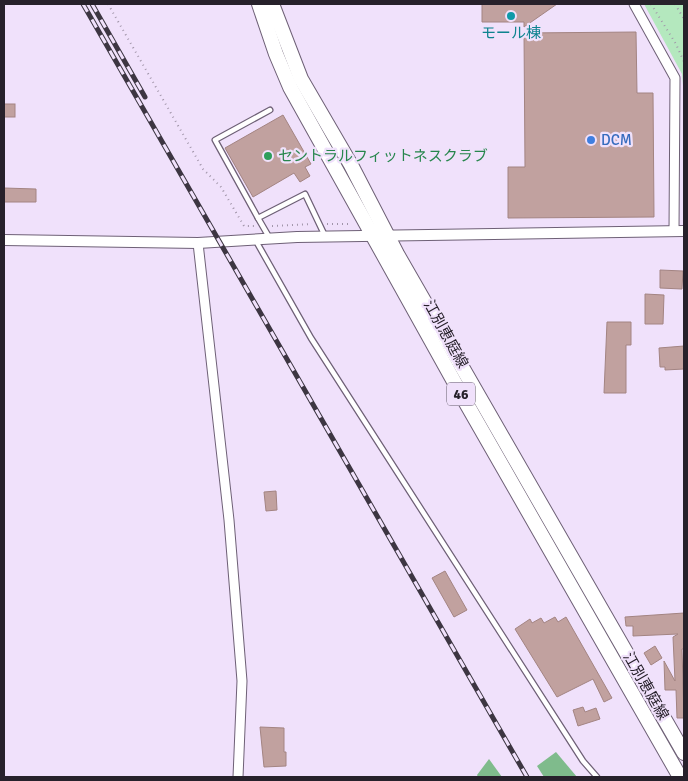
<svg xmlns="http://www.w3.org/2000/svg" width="688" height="781" viewBox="0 0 688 781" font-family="Signika,'Noto Sans JP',sans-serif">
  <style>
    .green { fill: #b4e8be }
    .forest { fill: #7fbb8c }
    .building { fill: #c1a19f; stroke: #a38482 }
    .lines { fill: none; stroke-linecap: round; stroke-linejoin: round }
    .service-casing { stroke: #6e6076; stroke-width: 7 }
    .minor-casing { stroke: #6e6076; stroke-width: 11 }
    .tertiary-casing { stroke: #6e6076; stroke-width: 12 }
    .primary-casing { stroke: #6e6076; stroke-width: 16 }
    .path { stroke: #a195a9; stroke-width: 2; stroke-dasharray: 1 4; stroke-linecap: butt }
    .service { stroke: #fff; stroke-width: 4.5 }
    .minor { stroke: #fff; stroke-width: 9 }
    .tertiary { stroke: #fff; stroke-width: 10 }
    .primary { stroke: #fff; stroke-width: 14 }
    .rail-casing { stroke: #3d3642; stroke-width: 5 }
    .rail { stroke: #f0e1fb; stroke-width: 3; stroke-dasharray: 9; stroke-linecap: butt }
    .culture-dot { fill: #0f9aa8; stroke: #f0e1fb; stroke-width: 2 }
    .shop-dot { fill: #3f7fe0; stroke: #f0e1fb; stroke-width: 2 }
    .leisure-dot { fill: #2e9e5b; stroke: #f0e1fb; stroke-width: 2 }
    .labels { text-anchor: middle; stroke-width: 4.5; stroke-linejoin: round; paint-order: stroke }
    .shield { fill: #f0e1fb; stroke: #635b69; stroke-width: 1 }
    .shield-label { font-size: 14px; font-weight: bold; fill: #27212b }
    .culture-label { font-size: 15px; fill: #0d838f; stroke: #f0e1fb }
    .shop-label { font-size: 15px; fill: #366cbe; stroke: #f0e1fb; text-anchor: start }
    .leisure-label { font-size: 15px; fill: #27864d; stroke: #f0e1fb; text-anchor: start }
    .street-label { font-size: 15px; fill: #27212b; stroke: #f0e1fb }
  </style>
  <rect width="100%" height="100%" fill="#f0e1fb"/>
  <path class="green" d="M644 4H684V97L682 74Z"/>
  <g class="forest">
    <path d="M556 752 577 777H544L537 766Z"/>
    <path d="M489 759 502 777H478L477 775Z"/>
  </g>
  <g class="building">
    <path d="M482 4H557L524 27V22H482Z"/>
    <path d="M636 32 637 93H653L654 217 508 218V167H525L524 33Z"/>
    <rect x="4" y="104" width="11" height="13"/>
    <path d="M283 115 311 164 305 167 310 176 300 182 294 173 253 197 225 148Z"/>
    <path d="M4 188 36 189V202H4Z"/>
    <path d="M660 270 683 271 682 289 660 288Z"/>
    <path d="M645 294 664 295 663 324H645Z"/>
    <path d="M607 322H631V345H626V393H604Z"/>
    <path d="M684 346V369L665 370V367H660L659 348Z"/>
    <path d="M276 491 277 510 266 511 264 492Z"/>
    <path d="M445 571 467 610 454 617 432 578Z"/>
    <path d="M684 613V649H682L684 718H677L676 690H665L664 661 675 681 673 637 678 634 633 636V626H626L625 617Z"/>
    <path d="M555 617 558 622 566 617 612 698 604 702 593 679 557 697 515 629 530 619 532 623 541 618 544 623Z"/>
    <path d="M655 646 662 658 651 665 644 653Z"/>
    <path d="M583 707 585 712 596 708 600 719 578 726 573 710Z"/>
    <path d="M260 727 284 728V752H286V766L264 767Z"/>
  </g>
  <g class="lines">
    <defs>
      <g id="service">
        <path d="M258 218 215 140 270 110"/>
        <path d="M269 237 258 218 305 194 325 236"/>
        <path d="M256 241 311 338 583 761 597 777"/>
      </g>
      <g id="minor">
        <path d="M634 4 675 78 674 231"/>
        <path d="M198 243 229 520 242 681 238 777"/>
      </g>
      <path id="tertiary" d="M4 240 198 243 297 237 684 231"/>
      <g id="primary">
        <path d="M259 4 276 54 290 87 461 394 680 777"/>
        <path d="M272 4 301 79 351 165 397 254 684 753"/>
      </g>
    </defs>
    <use href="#service" class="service-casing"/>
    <use href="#minor" class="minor-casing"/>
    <use href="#tertiary" class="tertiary-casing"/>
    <use href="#primary" class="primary-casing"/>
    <g class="path">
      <path d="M108 4 203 169 221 187 244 226H255"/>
      <path d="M651 4 676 44 684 62"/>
      <path d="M675 4 684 19"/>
      <path d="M327 224H349L351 226"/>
      <path d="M272 226 312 224"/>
    </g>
    <use href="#service" class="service"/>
    <use href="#minor" class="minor"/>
    <use href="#tertiary" class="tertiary"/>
    <use href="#primary" class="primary"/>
    <defs>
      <g id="rail">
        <path d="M83 4 527 777"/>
        <path d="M92 4 145 97"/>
      </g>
    </defs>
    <use href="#rail" class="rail-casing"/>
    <use href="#rail" class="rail"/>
  </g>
  <circle class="culture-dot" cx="511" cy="16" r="5"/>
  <circle class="shop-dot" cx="591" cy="140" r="5"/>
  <circle class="leisure-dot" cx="268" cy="156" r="5"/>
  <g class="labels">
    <rect class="shield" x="447" y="382.5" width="28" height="23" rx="4"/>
    <g class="shield-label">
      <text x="461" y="399">46</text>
    </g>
    <g class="culture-label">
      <text x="511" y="38">モール棟</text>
    </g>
    <g class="shop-label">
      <text x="601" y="145">DCM</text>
    </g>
    <g class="leisure-label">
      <text x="278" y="161">セントラルフィットネスクラブ</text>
    </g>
    <g class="street-label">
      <text transform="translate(446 334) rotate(61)" y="5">江別恵庭線</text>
      <text transform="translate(646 686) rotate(60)" y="5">江別恵庭線</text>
    </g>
  </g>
  <rect width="688" height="781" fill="none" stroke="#27212b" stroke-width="10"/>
</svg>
